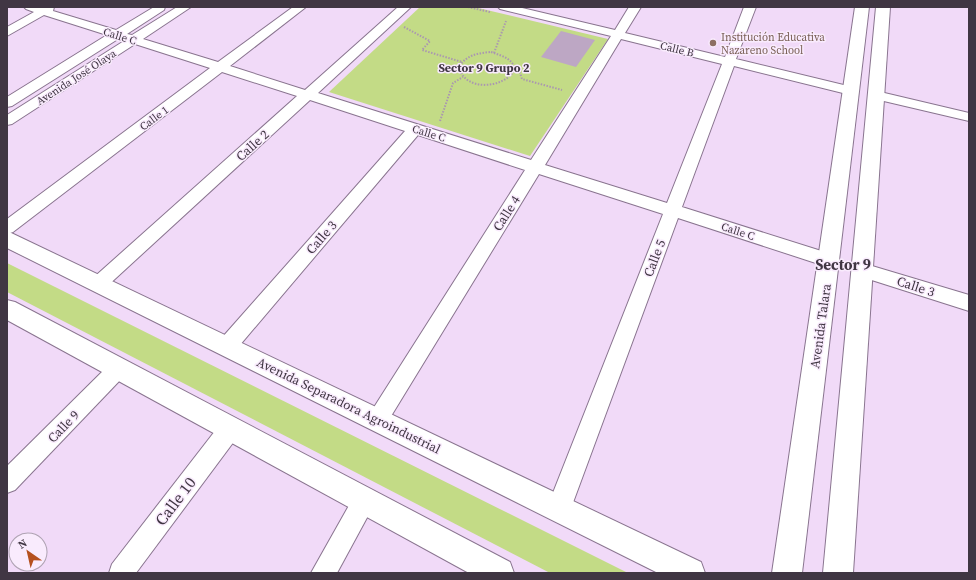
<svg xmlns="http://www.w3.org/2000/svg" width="976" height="580" viewBox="0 0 976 580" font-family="'Source Serif 4',serif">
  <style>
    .green { fill: #c3db86 }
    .building { fill: #bda7c4 }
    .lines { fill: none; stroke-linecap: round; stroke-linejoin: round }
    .street-casing { stroke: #89748f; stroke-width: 2 }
    .secondary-casing { stroke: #89748f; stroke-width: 2 }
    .path { stroke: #aa98af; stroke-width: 2; stroke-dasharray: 1.5 1.5; stroke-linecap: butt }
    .street { fill: #fff; fill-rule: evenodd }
    .secondary { fill: #fff; fill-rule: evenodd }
    .education-dot { fill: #8d6e63; stroke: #f9ebfd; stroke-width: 1.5 }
    .labels { text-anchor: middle; stroke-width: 3; stroke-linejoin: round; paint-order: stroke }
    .far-street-label { font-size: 11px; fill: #403643; stroke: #f9ebfd }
    .far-education-label { font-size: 11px; fill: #785e54; stroke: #f9ebfd; text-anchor: start }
    .far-neighbourhood-label { font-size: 12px; font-weight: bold; fill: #403643; stroke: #f9ebfd }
    .street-label { font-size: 13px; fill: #403643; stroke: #f9ebfd }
    .quarter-label { font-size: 15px; font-weight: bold; fill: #403643; stroke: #f9ebfd }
    .near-street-label { font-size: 16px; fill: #403643; stroke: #f9ebfd }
  </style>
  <rect width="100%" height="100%" fill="#f1daf8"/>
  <g class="green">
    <path d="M420 7H474L608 39 530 156 329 92Z"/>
    <path d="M7 263 628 573H550L7 292Z"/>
  </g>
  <path class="building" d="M561 31 595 40 576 67 541 57Z"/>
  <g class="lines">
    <defs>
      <g id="street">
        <path d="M24 7H54L53 11 116 30 154 7H165L164 10 127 34 132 35 177 7H191L143 39 218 62 293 7H306L230 66 305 90 398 7H411L318 93 531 160 611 36 500 9 498 7H518L615 30 629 7H641L625 33 725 57 744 7H756L736 59 856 88 858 91 856 94 851 95 734 66 682 207 834 255 837 260 834 265 828 267 678 218 571 508 567 516 559 520 551 516 547 508 663 214 539 174 385 426 378 429 371 426 367 419 371 412 525 170 418 135 234 352 227 355 220 352 217 346 220 340 405 131 310 100 104 289 98 291 92 289 89 284 92 279 297 96 222 72 13 232 7 234V219L210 68 135 44 12 124 7 125V115L124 41 118 39 12 106 7 107V97L107 35 44 15 7 36V27L34 12 26 9ZM621 39 722 64 667 203 545 165Z"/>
        <path d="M876 91 969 113V121L871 98 869 95 871 92Z"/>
        <path d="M862 263 969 295V311L856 275 853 270 856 265Z"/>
        <path d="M118 360 125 363 128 369 125 375 15 490 7 493V466L111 363Z"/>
        <path d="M230 419 238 422 241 429 238 436 136 573H109L112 564 222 422Z"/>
        <path d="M364 489 372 493 376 501 337 573H311L356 493Z"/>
      </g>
      <g id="secondary">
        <path d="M855 7H869L802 573H772Z"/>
        <path d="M876 7H890L853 573H823Z"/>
        <path d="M7 231 701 562 705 573H658L7 248Z"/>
        <path d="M7 300 15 302 510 562 514 573H469L7 320Z"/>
      </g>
    </defs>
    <use href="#street" class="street-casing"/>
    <use href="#secondary" class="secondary-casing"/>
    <g class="path">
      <path d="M468 7 490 12"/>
      <path d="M404 27 430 41 422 50 462 62"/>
      <path d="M491 52C502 56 512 58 515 69 505 89 464 92 459 67 466 55 478 53 491 52Z"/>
      <path d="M494 53 506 21"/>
      <path d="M515 69 519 70 522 79 562 90"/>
      <path d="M440 121 453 83 463 77"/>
    </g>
    <use href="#street" class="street"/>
    <use href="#secondary" class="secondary"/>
  </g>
  <circle class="education-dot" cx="713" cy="43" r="4"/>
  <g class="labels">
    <g class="far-street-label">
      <text transform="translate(120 36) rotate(17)" y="4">Calle C</text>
      <text transform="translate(677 49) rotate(14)" y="4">Calle B</text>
      <text transform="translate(76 77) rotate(-33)" y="4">Avenida José Olaya</text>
      <text transform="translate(154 118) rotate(-37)" y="4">Calle 1</text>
      <text transform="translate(429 133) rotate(17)" y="4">Calle C</text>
      <text transform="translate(738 231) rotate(18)" y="4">Calle C</text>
    </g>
    <g class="far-education-label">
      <text x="721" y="41">Institución Educativa<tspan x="721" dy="13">Nazareno School</tspan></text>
    </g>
    <g class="far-neighbourhood-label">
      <text x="484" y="72">Sector 9 Grupo 2</text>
    </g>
    <g class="street-label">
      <text transform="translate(252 145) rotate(-42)" y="5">Calle 2</text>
      <text transform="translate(506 213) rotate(-58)" y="5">Calle 4</text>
      <text transform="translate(321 237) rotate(-49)" y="5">Calle 3</text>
      <text transform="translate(654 258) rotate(-69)" y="5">Calle 5</text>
      <text transform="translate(916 286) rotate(18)" y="5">Calle 3</text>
      <text transform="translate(820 326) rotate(-82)" y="5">Avenida Talara</text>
      <text transform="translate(349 405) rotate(26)" y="5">Avenida Separadora Agroindustrial</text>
      <text transform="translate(63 426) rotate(-46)" y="5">Calle 9</text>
    </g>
    <g class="quarter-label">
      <text x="843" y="270">Sector 9</text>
    </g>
    <g class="near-street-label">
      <text transform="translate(175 501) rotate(-53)" y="6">Calle 10</text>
    </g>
  </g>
  <rect width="976" height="580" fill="none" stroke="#403643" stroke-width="16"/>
  <g transform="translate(28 552) rotate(326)"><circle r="19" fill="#f9ebfd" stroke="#afa3b3"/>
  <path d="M0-3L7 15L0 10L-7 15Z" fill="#b5501e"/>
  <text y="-6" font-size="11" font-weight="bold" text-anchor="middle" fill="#403643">N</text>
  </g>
</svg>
